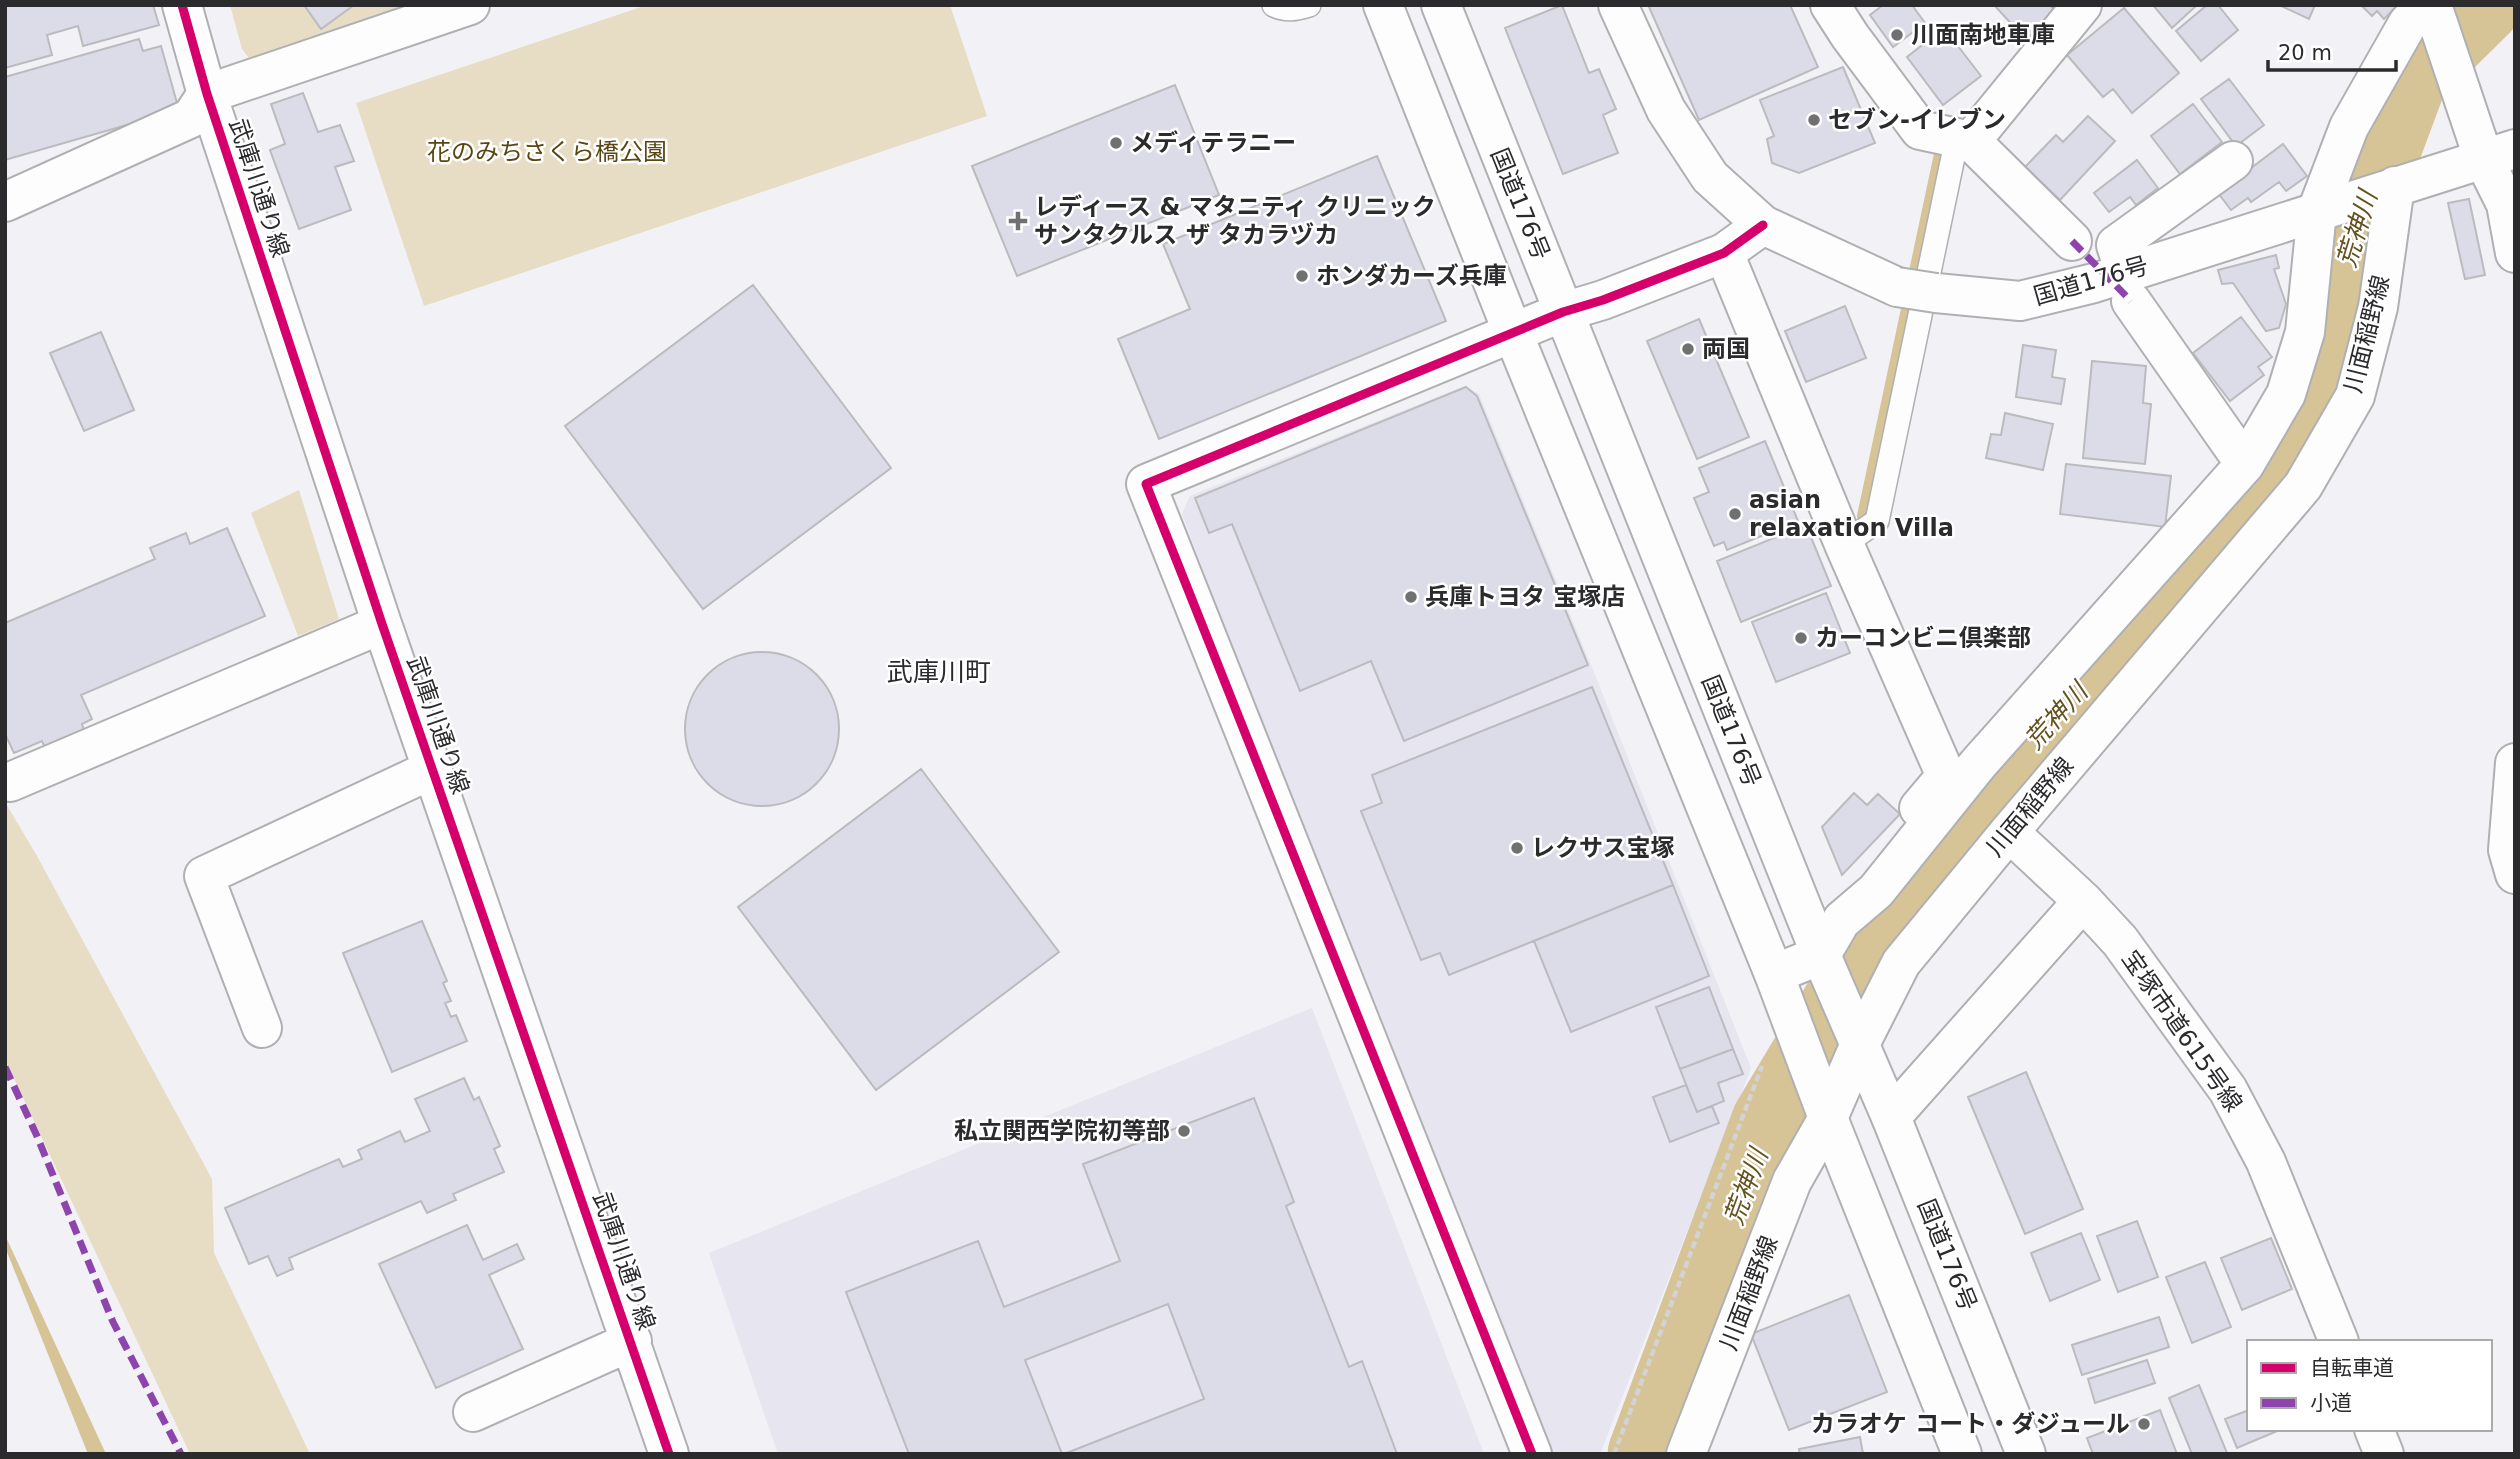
<svg xmlns="http://www.w3.org/2000/svg" width="2520" height="1459" font-family="'DejaVu Sans','Noto Sans JP',sans-serif">
	<style>
		.built { fill: #e6e5f0 }
		.green { fill: #e7ddc5 }
		.water { fill: #d6c497 }
		.lines { fill: none; stroke-linecap: round; stroke-linejoin: round }
		.stream { stroke: #d6c497; stroke-width: 12 }
		.river { stroke: #d6c497; stroke-width: 77 }
		.building { fill: #dcdce8; stroke: #bbbbbf; stroke-width: 2 }
		.service-casing { stroke: #b0b0b3; stroke-width: 26 }
		.minor-casing { stroke: #b0b0b3; stroke-width: 42 }
		.tertiary-casing { stroke: #b0b0b3; stroke-width: 42 }
		.trunk-casing { stroke: #b0b0b3; stroke-width: 42 }
		.path { stroke: #d3d3d5; stroke-width: 4.5; stroke-dasharray: 7 3.5; stroke-linecap: butt }
		.service { stroke: #fdfdfe; stroke-width: 23 }
		.minor { stroke: #fdfdfe; stroke-width: 38 }
		.tertiary { stroke: #fdfdfe; stroke-width: 38 }
		.trunk { stroke: #fdfdfe; stroke-width: 38 }
		.trunk-bridge-casing { stroke: #b0b0b3; stroke-width: 42; stroke-linecap: butt }
		.trunk-bridge { stroke: #fdfdfe; stroke-width: 38 }
		.quiet { stroke: #8e44ad; stroke-width: 7; stroke-dasharray: 14 7; stroke-linecap: butt }
		.cycleway-casing { stroke: #fff; stroke-width: 13 }
		.cycleway { stroke: #d6006c; stroke-width: 9 }
		.poi-dot { fill: #707073; stroke: #fff; stroke-width: 2.5 }
		.labels { text-anchor: middle; stroke-width: 5; stroke-linejoin: round; paint-order: stroke }
		.poi-label { font-size: 24px; font-weight: bold; fill: #2b2a2d; stroke: #fff; text-anchor: start }
		.park-label { font-size: 24px; fill: #594612; stroke: #fff }
		.street-label { font-size: 24px; fill: #2b2a2d; stroke: #fff }
		.water-label { font-size: 26px; font-style: italic; fill: #655220; stroke: #fff }
		.neighbourhood-label { font-size: 26px; fill: #2b2a2d; stroke: #fff }
	</style>
	<rect width="100%" height="100%" fill="#f1f1f6"/>
	<path class="built" d="M1465,386L1479,394L1595,675L1751,1068L1600,1454H1549L1290,799L1182,514L1190,496Z
		M1312,1008L1484,1454H778L709,1253Z"/>
	<path class="green" d="M230,5H434L255,66L242,49Z
		M647,5H950L987,116L424,306L356,103Z
		M299,490L339,619L298,636L251,513Z
		M5,802L37,856L212,1179L214,1253L310,1454H190L5,1059Z"/>
	<path class="water" d="M5,1235L106,1454H88L5,1247Z"/>
	<g class="lines">
		<path class="stream" d="M1863,516L1940,154
			M1971,798L1975,805"/>
		<path class="river" d="M1646,1454L1770,1121L1883,932L1975,805L2244,514L2281,469L2327,370L2347,245L2409,78L2483,5"/>
	</g>
	<path class="building" d="M5,5H153L159,25L83,46L78,26L47,35L52,55L5,68Z
		M304,5H354L321,29Z
		M1562,5L1589,73L1599,69L1616,109L1603,115L1618,153L1563,174L1505,28Z
		M1653,5H1790L1818,67L1699,120L1649,7Z
		M1883,5H1912L1925,23L1893,47L1870,15Z
		M1994,5H2050L2059,15L2029,43Z
		M2153,5H2197L2172,28Z
		M2207,5H2218L2238,30L2201,61L2176,31Z
		M2279,5H2315L2309,19Z
		M2361,5H2398L2384,19L2377,11L2372,16Z
		M2124,8L2179,73L2132,113L2113,89L2103,97L2067,55Z
		M1944,28L1981,76L1943,105L1907,57Z
		M139,39L143,51L161,46L179,110L5,160V77Z
		M1843,67L1875,143L1799,173L1772,163L1767,139L1774,136L1760,100Z
		M2229,79L2264,125L2236,146L2201,99Z
		M1175,85L1219,195L1017,276L972,166Z
		M303,93L318,132L340,125L354,161L335,167L351,210L299,229L270,150L285,144L271,104Z
		M2193,104L2222,142L2180,174L2151,136Z
		M2088,116L2115,141L2060,200L2025,167L2056,135L2063,142Z
		M2283,144L2307,176L2286,191L2279,182L2251,202L2248,198L2231,210L2218,193Z
		M1377,156L1446,321L1159,439L1118,339L1190,309L1163,244Z
		M2137,160L2158,188L2136,205L2130,197L2109,212L2094,193Z
		M2469,199L2485,275L2465,279L2448,203Z
		M2276,255L2279,268L2274,269L2286,304L2279,328L2266,331L2233,283L2222,284L2218,270Z
		M753,285L891,468L703,609L565,426Z
		M1845,306L1866,358L1806,382L1785,331Z
		M2241,317L2272,357L2258,367L2264,375L2230,401L2193,353Z
		M1699,319L1749,437L1697,459L1647,341Z
		M101,332L134,410L84,431L50,353Z
		M2023,345L2056,350L2052,377L2065,379L2061,404L2016,397Z
		M2092,361L2146,366L2143,403L2151,404L2145,464L2083,458Z
		M1466,387L1477,396L1588,665L1404,741L1371,661L1300,691L1232,524L1209,533L1195,498Z
		M2005,413L2053,424L2043,470L1986,458L1991,434L2001,435Z
		M1765,441L1798,521L1727,550L1724,542L1714,546L1694,498L1709,492L1699,468Z
		M2066,464L2171,476L2165,527L2060,514Z
		M1806,525L1831,586L1741,622L1717,561Z
		M227,528L265,616L81,695L92,719L82,724L84,731L45,748L42,741L14,753L5,734V623L155,559L150,548L186,533L190,544Z
		M1826,593L1850,653L1776,682L1752,622Z
		M685 729a77 77 0 1 1 154 0a77 77 0 1 1-154 0Z
		M1592,687L1673,885L1449,975L1440,953L1421,960L1361,811L1382,803L1372,775Z
		M921,769L1059,952L876,1090L738,907Z
		M1854,793L1867,805L1878,794L1900,814L1842,875L1822,827Z
		M1673,885L1709,976L1571,1032L1534,941Z
		M422,921L447,981L443,983L451,1001L445,1003L451,1017L456,1015L467,1041L392,1072L343,953Z
		M1709,987L1733,1049L1680,1069L1656,1007Z
		M1733,1049L1743,1074L1718,1083L1724,1101L1697,1112L1680,1069Z
		M2026,1072L2083,1209L2025,1234L1968,1097Z
		M464,1078L474,1100L479,1097L500,1146L494,1149L504,1172L453,1194L456,1200L427,1213L421,1201L289,1258L293,1269L277,1276L268,1256L249,1264L225,1208L339,1159L343,1167L362,1159L358,1150L400,1131L405,1142L430,1131L415,1099Z
		M1686,1085L1697,1112L1712,1106L1719,1123L1670,1142L1653,1097Z
		M1254,1098L1294,1202L1286,1206L1349,1367L1362,1361L1397,1454H1064L1204,1399L1168,1304L1025,1360L1062,1454H909L846,1292L978,1241L1004,1307L1120,1261L1083,1164Z
		M2137,1221L2158,1277L2118,1292L2097,1236Z
		M467,1225L483,1260L517,1244L524,1259L489,1275L523,1349L436,1388L379,1264Z
		M2081,1233L2100,1280L2050,1301L2031,1253Z
		M2271,1238L2292,1289L2242,1310L2221,1258Z
		M2205,1262L2231,1327L2192,1343L2166,1277Z
		M1849,1295L1887,1392L1789,1430L1751,1334Z
		M2159,1317L2169,1347L2082,1375L2072,1345Z
		M2147,1360L2155,1383L2095,1403L2088,1379Z
		M2199,1385L2227,1453L2226,1454H2192L2169,1398Z
		M2160,1410L2177,1454H2093L2087,1438Z
		M2249,1410V1429H2282L2237,1448L2225,1419Z
		M1860,1437L1863,1454H1800L1799,1449Z"/>
	<g class="lines">
		<g class="service-casing">
			<path id="service" d="M1274,5C1286,11 1296,9 1309,5
				M1844,544L1877,521L1957,138"/>
		</g>
		<g class="minor-casing">
			<path id="minor" d="M182,5L207,94L382,624L669,1454
				M1830,5L1850,36L1920,130L1971,141L2072,241
				M2432,5L2484,160L2506,204L2515,253
				M1971,141L2082,5
				M5,202L191,118L207,94L470,5
				M1724,253L1844,544L1946,776L1919,808
				M2125,272L2116,245L2233,161
				M2131,301L2245,464
				M2515,763L2508,850L2515,874
				M10,782L382,624
				M2009,832L2083,901L2120,941L2228,1090L2266,1162L2339,1342
				M1842,920L1876,891L1978,764L2245,464L2286,394L2305,332L2317,211L2349,127L2408,23L2427,5
				M1774,974L1821,955L1838,926
				M262,1028L204,876L433,769
				M1891,1117L2083,901
				M473,1412L632,1341
				M2374,1429L2384,1454
				M1532,1454L1146,484L1563,312
				M1686,1454L1792,1181L1828,1118L1859,1046L1901,963L2009,832L2303,486L2355,396L2378,307L2395,186"/>
		</g>
		<g class="tertiary-casing">
			<path id="tertiary" d="M1563,312L1603,300L1724,253L1763,225"/>
		</g>
		<g class="trunk-casing">
			<path id="trunk" d="M1383,5L1513,333L1774,974L1828,1118L1962,1454
				M1441,5L1821,955L1891,1117L2026,1454
				M1618,5L1666,110L1710,177L1763,225L1897,287
				M1936,293L2020,301L2094,283L2515,149"/>
		</g>
		<path class="path" d="M1614,1454L1762,1066"/>
		<use href="#service" class="service"/>
		<use href="#minor" class="minor"/>
		<use href="#tertiary" class="tertiary"/>
		<use href="#trunk" class="trunk"/>
		<g class="trunk-bridge-casing">
			<path id="trunk-bridge" d="M1897,287L1936,293"/>
		</g>
		<use href="#trunk-bridge" class="trunk-bridge"/>
		<path class="quiet" d="M2072,241L2131,301
			M5,1067L37,1136L113,1322L181,1454"/>
		<g class="cycleway-casing">
			<path id="cycleway" d="M182,5L207,94L382,624L669,1454
				M1532,1454L1146,484L1563,312L1603,300L1724,253L1763,225"/>
		</g>
		<use href="#cycleway" class="cycleway"/>
	</g>
	<g class="poi-dot">
		<circle cx="1897" cy="35" r="7"/>
		<circle cx="1814" cy="120" r="7"/>
		<circle cx="1116" cy="143" r="7"/>
		<path d="M1014.5 210.5h7v7h7v7h-7v7h-7v-7h-7v-7h7z"/>
		<circle cx="1302" cy="276" r="7"/>
		<circle cx="1688" cy="349" r="7"/>
		<circle cx="1735" cy="514" r="7"/>
		<circle cx="1411" cy="597" r="7"/>
		<circle cx="1801" cy="638" r="7"/>
		<circle cx="1517" cy="848" r="7"/>
		<circle cx="1184" cy="1131" r="7"/>
		<circle cx="2144" cy="1424" r="7"/>
	</g>
	<g class="labels">
		<g class="poi-label">
			<text x="1911" y="43">川面南地車庫</text>
			<text x="1828" y="128">セブン-イレブン</text>
			<text x="1130" y="151">メディテラニー</text>
			<text x="1034" y="215">レディース &amp; マタニティ クリニック<tspan x="1034" dy="28">サンタクルス ザ タカラヅカ</tspan></text>
			<text x="1316" y="284">ホンダカーズ兵庫</text>
			<text x="1702" y="357">両国</text>
			<text x="1749" y="508">asian<tspan x="1749" dy="28">relaxation Villa</tspan></text>
			<text x="1425" y="605">兵庫トヨタ 宝塚店</text>
			<text x="1815" y="646">カーコンビニ倶楽部</text>
			<text x="1531" y="856">レクサス宝塚</text>
			<text x="1170" y="1139" text-anchor="end">私立関西学院初等部</text>
			<text x="2130" y="1432" text-anchor="end">カラオケ コート・ダジュール</text>
		</g>
		<g class="park-label">
			<text x="547" y="160">花のみちさくら橋公園</text>
		</g>
		<g class="street-label">
			<text transform="translate(259 188) rotate(72)" y="8">武庫川通り線</text>
			<text transform="translate(1520 204) rotate(68)" y="8">国道176号</text>
			<text transform="translate(2091 281) rotate(-16)" y="8">国道176号</text>
			<text transform="translate(2367 334) rotate(-76)" y="8">川面稲野線</text>
			<text transform="translate(438 725) rotate(71)" y="8">武庫川通り線</text>
			<text transform="translate(1731 731) rotate(68)" y="8">国道176号</text>
			<text transform="translate(2030 807) rotate(-50)" y="8">川面稲野線</text>
			<text transform="translate(2182 1031) rotate(55)" y="8">宝塚市道615号線</text>
			<text transform="translate(1947 1255) rotate(68)" y="8">国道176号</text>
			<text transform="translate(624 1261) rotate(71)" y="8">武庫川通り線</text>
			<text transform="translate(1749 1293) rotate(-69)" y="8">川面稲野線</text>
		</g>
		<g class="water-label">
			<text transform="translate(2357 229) rotate(-73)" y="9">荒神川</text>
			<text transform="translate(2056 716) rotate(-48)" y="9">荒神川</text>
			<text transform="translate(1746 1187) rotate(-70)" y="9">荒神川</text>
		</g>
		<g class="neighbourhood-label">
			<text x="939" y="681">武庫川町</text>
		</g>
	</g>
	<rect width="2520" height="1459" fill="none" stroke="#2b2a2d" stroke-width="14"/>
	<rect x="2247" y="1340" width="245" height="91" fill="#ffffff" stroke="#aaaaab" stroke-width="2"/>
	<rect x="2261" y="1363" width="35" height="10" fill="#d6006c" stroke="#aaaaab" stroke-width="2"/>
	<text x="2310" y="1375" font-size="21" fill="#2b2a2d">自転車道</text>
	<rect x="2261" y="1398" width="35" height="10" fill="#8e44ad" stroke="#aaaaab" stroke-width="2"/>
	<text x="2310" y="1410" font-size="21" fill="#2b2a2d">小道</text>
	<path d="M2268 60v10h128v-10" fill="none" stroke="#2b2a2d" stroke-width="3.5"/>
	<text x="2278" y="60" font-size="21" fill="#2b2a2d" stroke="#ffffff" stroke-width="5" paint-order="stroke">20 m</text>
</svg>
